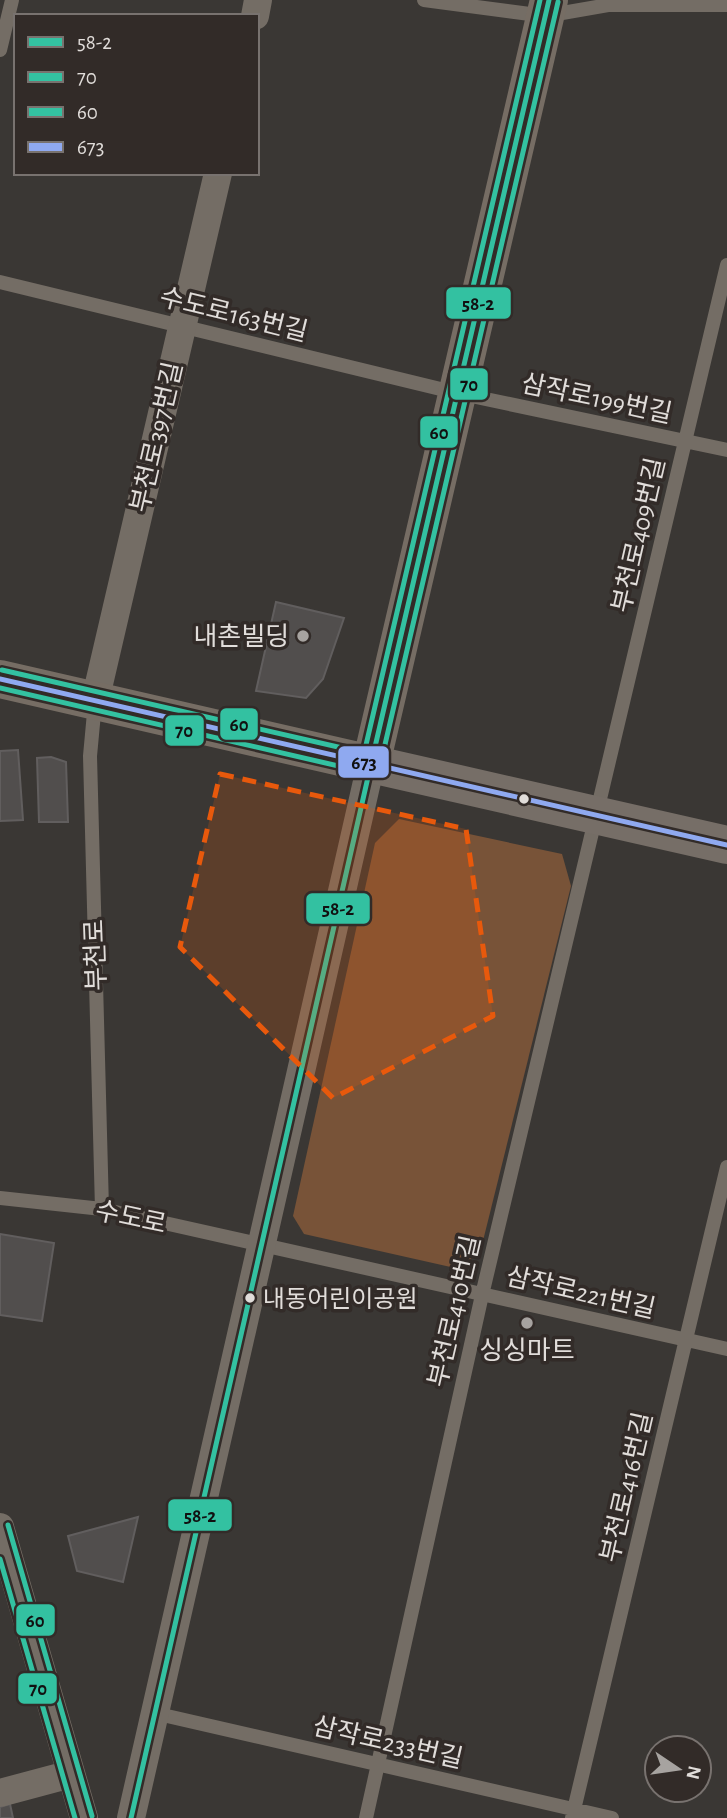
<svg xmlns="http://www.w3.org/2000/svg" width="727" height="1818" font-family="'Alegreya Sans','Noto Sans KR',sans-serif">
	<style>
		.green { fill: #785338 }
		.building { fill: #514e4d; stroke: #615e5e; stroke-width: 2 }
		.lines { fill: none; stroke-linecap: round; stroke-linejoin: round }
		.lane { stroke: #746d65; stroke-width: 14 }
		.street { stroke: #746d65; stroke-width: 28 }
		.secondary { stroke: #766e67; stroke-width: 38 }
		.primary { stroke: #766d64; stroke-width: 38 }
		.bus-1-casing { stroke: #322b28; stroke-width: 10 }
		.bus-2-casing { stroke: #322b28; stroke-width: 10 }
		.bus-3-casing { stroke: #322b28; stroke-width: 10 }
		.bus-4-casing { stroke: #322b28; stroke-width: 10 }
		.bus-1 { stroke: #33c1a1; stroke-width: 5 }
		.bus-2 { stroke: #33c1a1; stroke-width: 5 }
		.bus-3 { stroke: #33c1a1; stroke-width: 5 }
		.bus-4 { stroke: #8fa9f0; stroke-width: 5 }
		.marked { fill: #e8590c; fill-opacity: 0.2; stroke: #e8590c; stroke-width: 5; stroke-dasharray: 14 9; stroke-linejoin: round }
		.poi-dot { fill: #a7a3a0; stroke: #322b28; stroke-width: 2.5 }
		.bus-dot { fill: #e1ddda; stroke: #322b28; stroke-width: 2.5 }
		.labels { text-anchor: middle; stroke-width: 7; stroke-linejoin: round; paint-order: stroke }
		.bus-label { font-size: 24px; fill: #e1ddda; stroke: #322b28; text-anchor: start }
		.street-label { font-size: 26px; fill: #e1ddda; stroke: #322b28 }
		.poi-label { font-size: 26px; fill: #e1ddda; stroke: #322b28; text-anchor: end }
		.line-badge { stroke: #322b28; stroke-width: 2.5 }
		.pale-badge-label { font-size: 19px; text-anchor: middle; font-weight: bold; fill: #111 }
	</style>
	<rect width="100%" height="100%" fill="#3a3734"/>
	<path class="green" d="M399,819L562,854L571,886L480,1253L455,1268L304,1234L293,1216L375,843Z"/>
	<path class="building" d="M276,602L344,618L323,679L306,698L256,691Z
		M18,750L23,820L0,821V751Z
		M51,757L66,762L68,822H39L37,758Z
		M0,1234L54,1243L42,1321L0,1315Z
		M138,1517L123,1582L77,1571L68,1536Z
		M10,1804L13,1818H0V1807Z"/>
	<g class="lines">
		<path class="lane" d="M424,0L545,16L608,5H727
			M0,50L12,0
			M0,282L457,393L727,450
			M95,702L90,756L102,1209
			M0,1198L102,1209L727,1349
			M154,1713L612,1818
			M366,1818L482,1295L727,265
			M572,1818L727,1167"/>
		<path class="street" d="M255,16L258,0
			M95,701L218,173
			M0,1527L84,1818
			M0,1793L71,1774
			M131,1818L371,764"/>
		<path class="secondary" d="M371,764L727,845"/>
		<path class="primary" d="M0,679L371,764L549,0"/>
		<g class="bus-1-casing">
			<path id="bus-1" d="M131,1818L371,764L549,0"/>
		</g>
		<g class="bus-2-casing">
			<path id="bus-2" d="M0,688L369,773
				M380,766L558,2
				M0,1559L75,1818"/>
		</g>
		<g class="bus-3-casing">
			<path id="bus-3" d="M2,670L373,755
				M362,762L540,0
				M8,1525L92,1816"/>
		</g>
		<g class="bus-4-casing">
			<path id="bus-4" d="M0,679L727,845"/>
		</g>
		<use href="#bus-1" class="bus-1"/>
		<use href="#bus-2" class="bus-2"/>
		<use href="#bus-3" class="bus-3"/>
		<use href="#bus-4" class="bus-4"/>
	</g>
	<path class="marked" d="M220,774L466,829L493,1016L333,1098L180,947Z"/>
	<g class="poi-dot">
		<circle cx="303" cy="636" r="7"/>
		<circle cx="527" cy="1323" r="7"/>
	</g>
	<g class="bus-dot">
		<circle cx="524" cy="799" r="6"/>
		<circle cx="250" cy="1298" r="6"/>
	</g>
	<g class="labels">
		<g class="bus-label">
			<text x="263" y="1307">내동어린이공원</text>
		</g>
		<g class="street-label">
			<text transform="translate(234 314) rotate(14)" y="9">수도로163번길</text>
			<text transform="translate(597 398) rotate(12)" y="9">삼작로199번길</text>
			<text transform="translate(156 437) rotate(-77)" y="9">부천로397번길</text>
			<text transform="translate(638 535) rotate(-77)" y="9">부천로409번길</text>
			<text transform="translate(95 955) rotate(-92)" y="9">부천로</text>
			<text transform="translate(131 1217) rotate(12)" y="9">수도로</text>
			<text transform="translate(581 1292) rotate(13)" y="9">삼작로221번길</text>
			<text transform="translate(454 1311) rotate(-77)" y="9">부천로410번길</text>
			<text transform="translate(626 1487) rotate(-77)" y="9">부천로416번길</text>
			<text transform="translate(388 1742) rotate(13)" y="9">삼작로233번길</text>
		</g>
		<g class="poi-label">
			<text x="289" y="645">내촌빌딩</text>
			<text x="527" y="1359" text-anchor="middle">싱싱마트</text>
		</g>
	</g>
	<g class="line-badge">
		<rect x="445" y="286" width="67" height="34" rx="7" fill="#33c1a1"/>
		<rect x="449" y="367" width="40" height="34" rx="7" fill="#33c1a1"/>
		<rect x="419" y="415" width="40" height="34" rx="7" fill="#33c1a1"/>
		<rect x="219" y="707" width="40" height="34" rx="7" fill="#33c1a1"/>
		<rect x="164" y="714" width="41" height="33" rx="7" fill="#33c1a1"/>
		<rect x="337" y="745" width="53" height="34" rx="7" fill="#8fa9f0"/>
		<rect x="305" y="892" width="66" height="33" rx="7" fill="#33c1a1"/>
		<rect x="167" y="1498" width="66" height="34" rx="7" fill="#33c1a1"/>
		<rect x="15" y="1603" width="41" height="34" rx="7" fill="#33c1a1"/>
		<rect x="17" y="1672" width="41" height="33" rx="7" fill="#33c1a1"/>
	</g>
	<g class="pale-badge-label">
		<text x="478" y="310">58-2</text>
		<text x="469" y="391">70</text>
		<text x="439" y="439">60</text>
		<text x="239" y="731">60</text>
		<text x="184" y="737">70</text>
		<text x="364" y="769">673</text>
		<text x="338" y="915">58-2</text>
		<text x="200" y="1522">58-2</text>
		<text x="35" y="1627">60</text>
		<text x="38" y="1695">70</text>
	</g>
	<rect x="14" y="14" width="245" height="161" fill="#322b28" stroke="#78726f" stroke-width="2"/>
	<rect x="28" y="37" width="35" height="10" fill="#33c1a1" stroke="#78726f" stroke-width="2"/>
	<text x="77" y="49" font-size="21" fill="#e1ddda">58-2</text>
	<rect x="28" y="72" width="35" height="10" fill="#33c1a1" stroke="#78726f" stroke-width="2"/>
	<text x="77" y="84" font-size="21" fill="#e1ddda">70</text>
	<rect x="28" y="107" width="35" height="10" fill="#33c1a1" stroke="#78726f" stroke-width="2"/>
	<text x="77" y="119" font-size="21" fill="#e1ddda">60</text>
	<rect x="28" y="142" width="35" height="10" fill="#8fa9f0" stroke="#78726f" stroke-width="2"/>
	<text x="77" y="154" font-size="21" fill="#e1ddda">673</text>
	<g transform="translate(678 1769) rotate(103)"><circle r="33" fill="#322b28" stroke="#78726f" stroke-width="2"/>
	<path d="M0-5L12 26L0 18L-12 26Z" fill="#a7a3a0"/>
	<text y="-10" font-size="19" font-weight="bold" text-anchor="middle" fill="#e1ddda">N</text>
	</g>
</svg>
